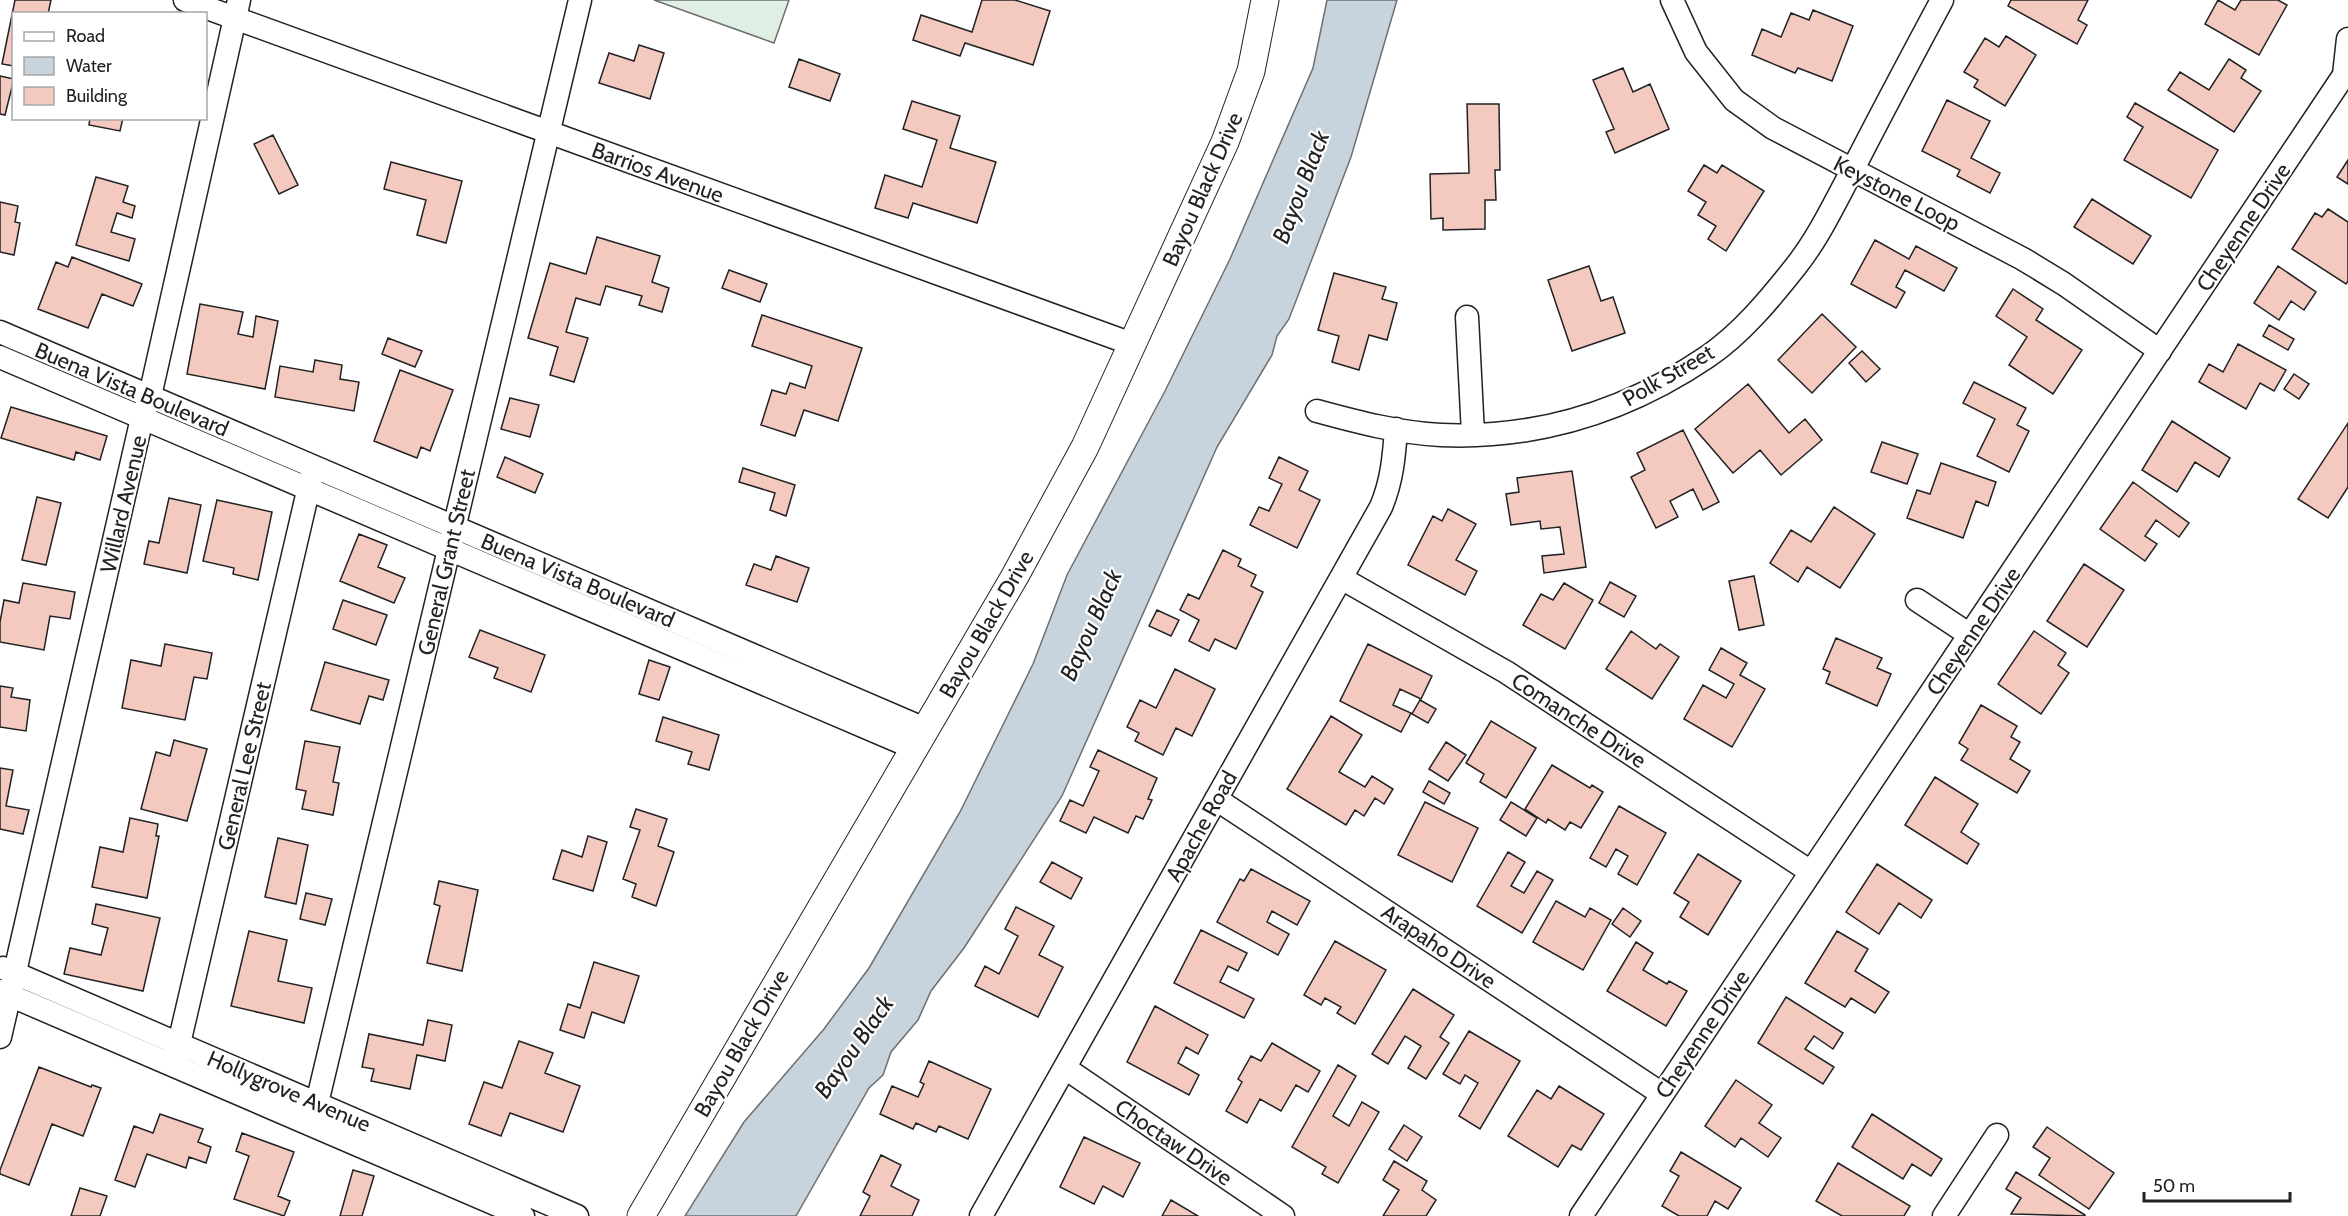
<svg xmlns="http://www.w3.org/2000/svg" width="2348" height="1216" font-family="Cabin,sans-serif">
	<style>
		.green { fill: #e0efe3; stroke: #6f6f6f; stroke-width: 1.5 }
		.water { fill: #c7d3dd; stroke: #6f6f6f; stroke-width: 1.5 }
		.building { fill: #f3c9c0; stroke: #222; stroke-width: 1.5 }
		.lines { fill: none; stroke-linecap: round; stroke-linejoin: round }
		.minor-casing { stroke: #222; stroke-width: 25 }
		.major-casing { stroke: #222; stroke-width: 29 }
		.minor { stroke: #fff; stroke-width: 22 }
		.major { stroke: #fff; stroke-width: 27 }
		.labels { text-anchor: middle; stroke-width: 4.5; stroke-linejoin: round; paint-order: stroke }
		.street-label { font-size: 22px; fill: #222; stroke: #fff }
		.water-label { font-size: 24px; font-style: italic; fill: #222; stroke: #fff }
	</style>
	<rect width="100%" height="100%" fill="#fff"/>
	<path class="green" d="M654,0H789L774,43Z"/>
	<path class="water" d="M1327,0H1397L1351,157L1289,319L1277,336L1272,355L1217,447L1062,796L964,948L931,991L918,1020L891,1052L883,1075L869,1088L796,1216H685L744,1122L824,1029L869,968L960,812L1033,664L1067,575L1165,391L1230,259L1313,68Z"/>
	<path class="building" d="M15,0H51L48,14H14V66L2,64Z
		M982,0H1015L1050,11L1033,65L965,43L960,56L913,40L921,15L972,32Z
		M2011,0H2088L2078,20L2087,25L2077,44L2008,6Z
		M2218,0L2235,10L2241,0H2278L2287,5L2259,55L2205,24Z
		M1813,10L1853,26L1832,81L1798,68L1795,73L1752,55L1762,29L1781,37L1791,13L1809,20Z
		M2006,36L2036,55L2005,106L1974,87L1978,80L1964,72L1985,38L1999,47Z
		M639,45L664,53L650,99L599,83L609,53L634,61Z
		M799,59L840,74L830,101L789,87Z
		M2229,59L2246,70L2241,78L2261,91L2234,132L2168,90L2180,72L2209,90Z
		M1623,68L1633,92L1650,84L1669,129L1615,153L1606,132L1614,129L1593,80Z
		M0,76L14,79L5,115L0,114Z
		M1947,100L1990,121L1971,158L2000,173L1990,193L1957,176L1960,170L1922,151Z
		M912,101L960,116L950,148L996,162L977,223L913,203L908,218L875,208L885,175L922,187L937,140L903,129Z
		M2135,103L2218,150L2191,198L2124,160L2143,127L2127,117Z
		M1467,104H1499L1500,170H1495L1496,200H1485V229L1443,230V218L1431,219L1430,174L1469,173Z
		M90,118H123L120,131L89,125Z
		M273,135L298,185L279,194L254,144Z
		M2348,160V184L2337,177Z
		M391,162L462,181L446,243L417,235L426,200L384,189Z
		M1704,165L1717,173L1722,165L1764,191L1726,251L1708,239L1716,226L1698,215L1706,202L1688,191Z
		M96,177L128,186L123,202L135,206L132,218L117,213L111,232L135,239L129,261L76,245Z
		M2092,199L2151,236L2133,264L2074,227Z
		M0,202L18,206L15,222L20,223L14,255L0,252Z
		M2328,209L2348,222V281L2346,284L2292,249L2315,213L2322,217Z
		M597,237L660,256L652,282L669,288L662,312L639,305L642,296L606,286L600,305L576,298L566,332L588,338L574,382L550,375L558,347L528,338L550,263L586,274Z
		M1875,240L1909,259L1916,246L1957,268L1944,291L1905,270L1896,287L1905,292L1896,308L1851,284Z
		M72,257L142,284L133,306L102,294L88,328L38,309L56,262L68,267Z
		M1589,266L1601,301L1613,297L1625,333L1572,351L1548,280Z
		M2278,266L2316,292L2304,310L2291,301L2279,320L2254,303Z
		M729,270L767,284L760,302L722,288Z
		M1334,273L1386,287L1382,299L1397,303L1387,340L1369,335L1359,370L1332,362L1339,336L1318,330Z
		M2013,289L2043,309L2036,320L2082,350L2053,394L2009,365L2027,337L1996,316Z
		M200,304L243,312L238,334L253,337L256,316L278,321L265,389L187,374Z
		M1822,314L1856,347L1812,393L1778,360Z
		M762,315L862,348L838,421L804,410L795,436L761,425L772,390L786,394L790,383L805,388L812,366L752,346Z
		M2269,325L2294,339L2288,350L2263,336Z
		M388,338L422,351L415,367L382,354Z
		M2238,344L2286,370L2274,391L2260,383L2246,409L2199,382L2209,364L2223,372Z
		M1862,351L1880,369L1866,382L1849,363Z
		M315,360L342,365L340,379L359,382L354,411L275,397L280,366L313,372Z
		M400,370L453,390L430,451L421,447L417,458L374,441Z
		M2294,374L2309,384L2299,399L2284,389Z
		M1974,382L2026,408L2017,425L2029,431L2009,472L1977,456L1995,419L1963,403Z
		M1748,384L1789,433L1805,419L1822,440L1781,475L1760,450L1733,473L1695,429Z
		M510,398L539,405L530,437L501,429Z
		M11,407L107,436L100,460L76,452L74,460L1,438Z
		M2172,421L2230,458L2219,477L2195,462L2177,492L2142,470Z
		M2348,423V487L2328,518L2298,499Z
		M1683,430L1719,502L1703,510L1693,489L1670,501L1678,517L1656,528L1631,477L1645,470L1637,453Z
		M1882,442L1918,454L1907,484L1871,472Z
		M505,457L543,474L535,493L497,477Z
		M1279,457L1308,471L1299,490L1320,500L1297,548L1250,525L1259,507L1269,511L1282,484L1269,478Z
		M1941,463L1996,482L1988,506L1976,501L1963,538L1907,518L1917,490L1930,494Z
		M743,468L795,485L786,516L770,510L775,493L739,482Z
		M1572,471L1586,567L1544,573L1542,556L1564,554L1560,527L1541,529L1540,521L1511,525L1506,494L1519,492L1517,478Z
		M2133,482L2189,523L2179,537L2156,520L2145,536L2157,544L2145,561L2100,529Z
		M37,497L61,503L46,565L22,560Z
		M169,498L201,505L187,573L144,564L149,541L159,543Z
		M217,500L272,512L258,580L233,574L234,568L203,561Z
		M1834,507L1875,534L1840,588L1807,567L1798,582L1770,563L1791,530L1811,542Z
		M1448,509L1476,524L1456,560L1477,571L1465,595L1408,565L1433,516L1442,521Z
		M359,534L387,545L378,567L405,578L394,603L340,581Z
		M1223,550L1241,559L1238,566L1256,575L1251,586L1263,592L1236,649L1215,639L1209,651L1189,641L1199,620L1180,610L1188,594L1199,599Z
		M776,556L809,568L797,602L746,585L754,564L771,570Z
		M2084,564L2124,590L2087,647L2047,621Z
		M1754,576L1764,625L1739,630L1729,581Z
		M1610,582L1636,596L1624,617L1599,603Z
		M23,583L75,592L70,619L50,616L44,650L0,642V622L4,600L19,603Z
		M1564,583L1593,600L1565,649L1523,625L1541,594L1553,600Z
		M343,600L387,615L376,645L333,629Z
		M1157,610L1179,620L1171,636L1149,626Z
		M480,630L545,655L531,692L494,678L498,668L469,657Z
		M1631,631L1656,649L1660,644L1679,657L1652,699L1606,669Z
		M2034,631L2066,653L2058,665L2069,673L2041,714L1998,684Z
		M1836,638L1882,658L1877,668L1891,674L1877,706L1826,683L1830,672L1823,669Z
		M165,644L212,653L207,679L194,677L185,720L122,708L131,660L161,666Z
		M1368,644L1432,676L1421,699L1400,689L1393,705L1411,713L1401,732L1340,701Z
		M1721,648L1747,663L1740,675L1765,689L1732,747L1684,719L1703,685L1726,698L1734,684L1709,670Z
		M649,660L670,667L659,700L639,694Z
		M325,662L389,680L383,700L369,696L360,724L311,710Z
		M1175,669L1215,689L1192,736L1176,728L1163,755L1135,741L1139,733L1127,727L1140,700L1156,708Z
		M0,686L13,688L11,697L30,700L26,731L0,727Z
		M1420,700L1436,709L1428,723L1412,714Z
		M1981,705L2017,726L2011,737L2020,742L2010,759L2030,771L2017,793L1961,760L1968,749L1959,743Z
		M1331,716L1362,735L1339,772L1365,787L1372,776L1393,789L1384,804L1375,798L1364,816L1355,810L1346,825L1287,789Z
		M663,717L719,735L709,770L688,764L692,752L656,741Z
		M1491,721L1536,748L1506,798L1480,782L1484,774L1466,763Z
		M174,740L207,749L187,821L141,809L156,752L170,756Z
		M305,741L340,747L333,782L339,783L333,815L302,809L306,791L296,789Z
		M1446,742L1466,755L1448,781L1429,769Z
		M1098,750L1157,778L1148,799L1152,800L1143,819L1136,816L1128,833L1094,817L1086,833L1060,821L1070,800L1083,806L1099,771L1090,767Z
		M1552,765L1590,788L1592,785L1603,792L1581,828L1570,822L1565,830L1548,819L1546,823L1525,809Z
		M0,768L13,770L6,806L29,810L23,834L0,829Z
		M1935,777L1978,804L1961,832L1979,844L1967,864L1905,825Z
		M1429,781L1450,793L1444,804L1423,792Z
		M1425,802L1478,828L1452,882L1398,855Z
		M1511,802L1537,818L1526,836L1500,820Z
		M1619,806L1666,833L1637,885L1618,874L1628,856L1616,849L1606,867L1590,858Z
		M636,809L667,819L658,846L674,852L656,906L632,897L636,884L623,879L640,830L630,827Z
		M130,818L158,824L156,836H159L147,898L92,887L100,847L123,852Z
		M588,836L607,842L593,891L553,879L562,850L582,857Z
		M278,838L308,845L296,904L265,897Z
		M1508,852L1525,862L1511,886L1524,893L1537,871L1553,880L1522,933L1477,906Z
		M1698,854L1741,881L1708,935L1680,917L1689,902L1674,893Z
		M1052,862L1082,878L1071,899L1040,882Z
		M1877,864L1932,900L1921,918L1899,903L1879,934L1846,912Z
		M1251,869L1310,901L1297,925L1272,911L1267,922L1289,934L1278,955L1217,922L1240,879L1244,881Z
		M439,881L478,890L462,971L427,963L440,906L434,904Z
		M306,893L332,899L325,925L300,919Z
		M1556,901L1585,917L1590,908L1611,920L1583,970L1533,942Z
		M96,904L160,918L143,991L64,974L70,948L101,955L108,928L92,924Z
		M1016,907L1054,926L1039,955L1063,967L1038,1017L975,986L985,966L999,974L1018,936L1005,929Z
		M1623,908L1641,921L1630,937L1612,924Z
		M1201,930L1247,953L1238,971L1228,966L1220,982L1254,999L1244,1018L1174,983Z
		M249,931L287,940L278,981L312,988L304,1023L231,1006Z
		M1837,931L1868,949L1855,971L1889,992L1875,1013L1851,998L1845,1007L1805,983Z
		M1335,941L1386,970L1355,1024L1337,1013L1341,1007L1325,998L1321,1005L1304,995Z
		M1636,942L1653,953L1643,970L1667,984L1669,981L1687,991L1666,1026L1607,991Z
		M594,962L639,976L624,1023L592,1012L584,1038L560,1030L568,1004L580,1008Z
		M1413,989L1454,1015L1440,1037L1449,1043L1426,1079L1408,1068L1421,1046L1405,1036L1388,1064L1372,1054Z
		M1786,997L1843,1033L1833,1049L1814,1036L1805,1049L1834,1067L1823,1084L1758,1043Z
		M1155,1006L1208,1035L1198,1054L1186,1047L1178,1063L1199,1075L1189,1095L1127,1062Z
		M428,1020L452,1025L445,1061L417,1055L410,1089L371,1081L374,1069L362,1067L369,1034L423,1045Z
		M1469,1031L1520,1061L1480,1129L1459,1116L1478,1083L1465,1075L1460,1084L1443,1074Z
		M519,1041L553,1053L545,1073L580,1086L563,1132L510,1113L501,1136L469,1124L484,1082L502,1088Z
		M1272,1043L1320,1071L1308,1092L1296,1085L1281,1111L1260,1099L1247,1123L1226,1111L1242,1082L1238,1079L1251,1056L1261,1061Z
		M929,1061L991,1089L968,1139L939,1126L936,1132L916,1123L913,1129L880,1114L892,1086L918,1097L924,1084L920,1082Z
		M1338,1065L1356,1076L1333,1116L1349,1126L1362,1102L1379,1112L1338,1183L1322,1174L1326,1167L1292,1147Z
		M39,1067L91,1087L92,1085L101,1088L83,1136L52,1124L29,1185L0,1174V1170Z
		M1736,1080L1772,1105L1759,1123L1781,1138L1768,1157L1741,1138L1735,1147L1705,1126Z
		M1559,1086L1604,1114L1581,1150L1572,1145L1558,1167L1508,1136L1537,1090L1551,1099Z
		M160,1114L203,1129L198,1142L211,1147L206,1163L189,1157L186,1168L147,1154L135,1187L115,1180L134,1126L153,1133Z
		M1872,1114L1942,1159L1931,1176L1912,1164L1903,1179L1852,1147Z
		M1404,1125L1422,1137L1407,1161L1389,1149Z
		M2047,1127L2114,1173L2089,1209L2039,1175L2050,1158L2033,1147Z
		M242,1133L294,1152L278,1196L290,1201L284,1216L234,1199L249,1156L236,1151Z
		M1084,1137L1140,1163L1123,1197L1103,1186L1094,1204L1060,1187Z
		M1681,1152L1741,1188L1728,1209L1715,1201L1707,1216H1679L1662,1206L1679,1176L1670,1171Z
		M881,1155L901,1165L891,1186L919,1200L912,1216H860L870,1196L863,1192Z
		M1394,1161L1427,1181L1422,1190L1436,1200L1426,1216H1383L1399,1190L1383,1180Z
		M1838,1163L1910,1206L1904,1216H1842L1816,1201Z
		M353,1170L374,1176L362,1216H340Z
		M2016,1172L2085,1215V1216L2011,1214L2021,1198L2006,1189Z
		M80,1188L107,1196L100,1216H71Z
		M1171,1200L1198,1216H1162Z"/>
	<g class="lines">
		<g class="minor-casing">
			<path id="minor" d="M185,0L1132,344
				M1672,0L1696,52L1734,100L1773,128L2023,259L2064,284L2160,351
				M1467,317L1473,434
				M0,332L925,729
				M0,357L914,748
				M1317,411C1357,422 1399,433 1441,435C1537,439 1627,411 1707,357C1741,334 1770,299 1796,266C1819,237 1835,202 1853,169C1882,112 1912,56 1942,0
				M1341,578L1506,672L1811,872
				M1917,600L1970,635
				M1216,799L1662,1094
				M3,968L577,1216
				M0,991L523,1216
				M0,1037L142,418L150,396L239,0
				M174,1065L312,474
				M1065,1068L1283,1216
				M312,1124L580,0
				M981,1216L1381,507C1392,481 1394,457 1396,429
				M1581,1216L2344,75L2348,39
				M1944,1216L1997,1135"/>
		</g>
		<g class="major-casing">
			<path id="major" d="M641,1216L1015,576L1085,447L1225,142L1251,71L1265,0"/>
		</g>
		<use href="#minor" class="minor"/>
		<use href="#major" class="major"/>
	</g>
	<g class="labels">
		<g class="street-label">
			<text transform="translate(658 172) rotate(20)" y="8">Barrios Avenue</text>
			<text transform="translate(1202 189) rotate(-66)" y="8">Bayou Black Drive</text>
			<text transform="translate(1897 193) rotate(27)" y="8">Keystone Loop</text>
			<text transform="translate(2243 227) rotate(-56)" y="8">Cheyenne Drive</text>
			<text transform="translate(1668 375) rotate(-30)" y="8">Polk Street</text>
			<text transform="translate(132 389) rotate(23)" y="8">Buena Vista Boulevard</text>
			<text transform="translate(123 504) rotate(-77)" y="8">Willard Avenue</text>
			<text transform="translate(446 562) rotate(-77)" y="8">General Grant Street</text>
			<text transform="translate(578 580) rotate(23)" y="8">Buena Vista Boulevard</text>
			<text transform="translate(986 624) rotate(-60)" y="8">Bayou Black Drive</text>
			<text transform="translate(1973 631) rotate(-56)" y="8">Cheyenne Drive</text>
			<text transform="translate(1579 720) rotate(33)" y="8">Comanche Drive</text>
			<text transform="translate(244 766) rotate(-77)" y="8">General Lee Street</text>
			<text transform="translate(1201 826) rotate(-61)" y="8">Apache Road</text>
			<text transform="translate(1439 946) rotate(34)" y="8">Arapaho Drive</text>
			<text transform="translate(1702 1034) rotate(-56)" y="8">Cheyenne Drive</text>
			<text transform="translate(741 1043) rotate(-60)" y="8">Bayou Black Drive</text>
			<text transform="translate(289 1091) rotate(23)" y="8">Hollygrove Avenue</text>
			<text transform="translate(1174 1142) rotate(34)" y="8">Choctaw Drive</text>
		</g>
		<g class="water-label">
			<text transform="translate(1301 187) rotate(-69)" y="8">Bayou Black</text>
			<text transform="translate(1091 625) rotate(-66)" y="8">Bayou Black</text>
			<text transform="translate(854 1047) rotate(-55)" y="8">Bayou Black</text>
		</g>
	</g>
	<rect x="12" y="12" width="195" height="108" fill="#ffffff" stroke="#a7a7a7" stroke-width="1.5"/>
	<rect x="24" y="32" width="30" height="9" fill="#ffffff" stroke="#a7a7a7" stroke-width="1.5"/>
	<text x="66" y="42" font-size="18" fill="#222222">Road</text>
	<rect x="24" y="57" width="30" height="18" fill="#c7d3dd" stroke="#a7a7a7" stroke-width="1.5"/>
	<text x="66" y="72" font-size="18" fill="#222222">Water</text>
	<rect x="24" y="87" width="30" height="18" fill="#f3c9c0" stroke="#a7a7a7" stroke-width="1.5"/>
	<text x="66" y="102" font-size="18" fill="#222222">Building</text>
	<path d="M2144 1192v9h146v-9" fill="none" stroke="#222222" stroke-width="3"/>
	<text x="2153" y="1192" font-size="18" fill="#222222" stroke="#ffffff" stroke-width="4.5" paint-order="stroke">50 m</text>
</svg>
